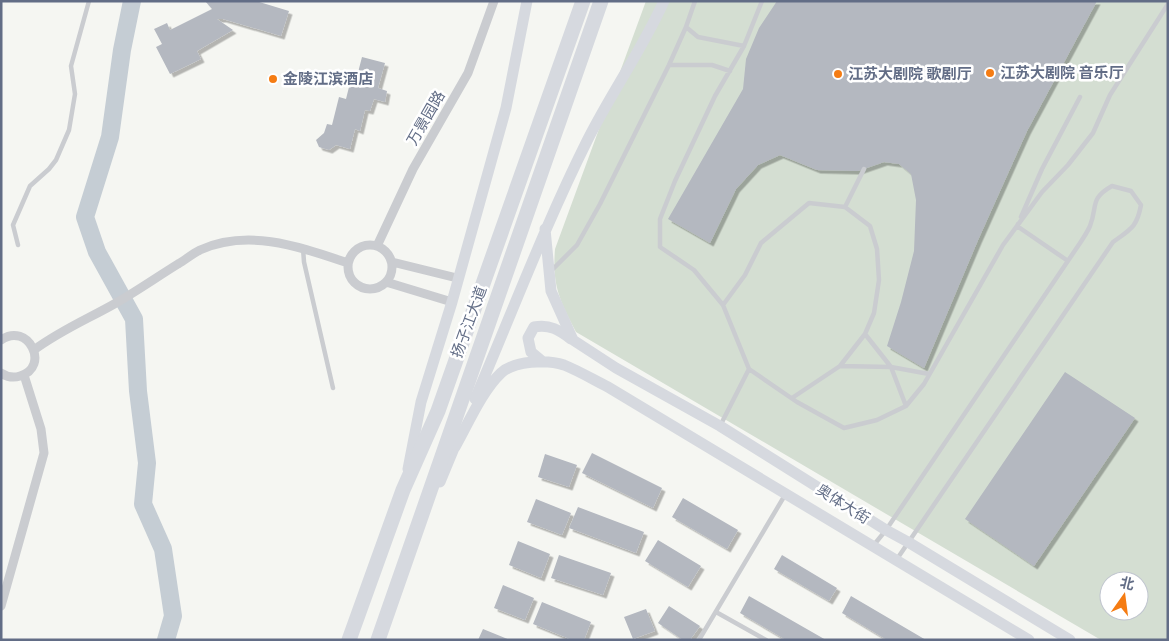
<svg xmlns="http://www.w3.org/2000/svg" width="1169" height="641" font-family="'Public Sans','Noto Sans SC',sans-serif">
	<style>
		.green { fill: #d4ded2; fill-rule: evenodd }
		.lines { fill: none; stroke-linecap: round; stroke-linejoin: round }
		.river { stroke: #c5cdd4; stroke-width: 18 }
		.building { fill: #b4b8c0; filter: url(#shadow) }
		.lane { stroke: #caccd0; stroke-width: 4.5 }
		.street { stroke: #caccd0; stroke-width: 9 }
		.secondary { stroke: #d6d9df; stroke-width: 11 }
		.highway { stroke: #d6d9df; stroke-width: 15 }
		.poi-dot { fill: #f57c13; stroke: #fff; stroke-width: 2 }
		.labels { text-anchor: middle; stroke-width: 5; stroke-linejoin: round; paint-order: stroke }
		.poi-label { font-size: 15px; font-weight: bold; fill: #626d86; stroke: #fff; text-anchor: start }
		.street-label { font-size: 15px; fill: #626d86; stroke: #fff }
	</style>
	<defs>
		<filter id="shadow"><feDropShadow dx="3.5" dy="3.5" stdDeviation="0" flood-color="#0004"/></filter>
	</defs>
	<rect width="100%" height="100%" fill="#f5f6f2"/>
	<path class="green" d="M646,1H1168V640H1101L576,332C560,301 552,286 555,249ZM1109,581H1139V611H1109Z"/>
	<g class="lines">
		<path class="river" d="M132,1L122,50L110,137L85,217L97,252L134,319L138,391L147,463L143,504L163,549L173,616L166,640"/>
	</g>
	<path class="building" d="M205,1H256L289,11L281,36L223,19H217L233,30L197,51L201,59L170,74L156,47L162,44L154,29L167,23L170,30L212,9Z
		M777,1H1097L1027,131L978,240L924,368L887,346L901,302L914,251L916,200L911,174L899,164L884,162L858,171L817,170L780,155L758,165L736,189L710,243L668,219L743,89L746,59L759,28Z
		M362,57L385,63L378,88L387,91L385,102L374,99L370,111L365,110L360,131L355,129L350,149L336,145L329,150L319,147L316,140L324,133L327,124L332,125L339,97L346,99L350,83L355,84Z
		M1065,372L1135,418L1034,566L965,519Z
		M592,453L662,488L653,508L582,473Z
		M545,454L577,465L569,487L538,477Z
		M683,498L738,530L727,549L672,517Z
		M536,499L571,513L562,535L527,522Z
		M578,507L644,532L636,553L569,528Z
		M658,540L701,566L688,587L645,561Z
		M518,541L550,554L541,578L509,565Z
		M559,555L611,573L603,595L551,578Z
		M782,555L837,588L829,601L774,569Z
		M503,585L534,598L525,620L494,608Z
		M749,596L826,640H786L740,613Z
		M851,596L926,640H887L842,613Z
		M542,602L591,622L584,640H572L533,624Z
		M669,606L700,626L690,640H683L658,623Z
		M646,609L655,631L633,639L624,617Z
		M483,629L510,640H478Z"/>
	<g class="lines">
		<path class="lane" d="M762,1L744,46L715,96L675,181L660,219V247L694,270L723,305L749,369L797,402L844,428L877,420L906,406L924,384L1003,245L1042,192L1068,165L1093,133L1110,95L1168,4
			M686,27L698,37L744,46
			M669,65H712L730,71
			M845,207L864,169
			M1021,217L1042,169L1080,97
			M1018,224L1017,226L1068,261
			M18,245L13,225L30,186L49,169L56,160L69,130L75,94L71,66L89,1
			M303,248L304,262L333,388
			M551,271L577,245L600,204L669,65L686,27L695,1
			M723,305L745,275L761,243L809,203L845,207L870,226L877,249L879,280L874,313L865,334L840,366L792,398
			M865,334L891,367L906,406
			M840,366L891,367L929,374
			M720,426L749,369
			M873,546L886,530L1078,246C1082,240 1087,233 1090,226C1098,206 1089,199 1112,186L1131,191L1141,205C1137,227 1131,229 1113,242L897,559
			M716,612L766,640
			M699,640L785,495"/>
		<path class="street" d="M348 267a22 22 0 1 1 44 0a22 22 0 1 1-44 0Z
			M377,246L413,169L468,73L494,1
			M392,262L457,278
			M386,282L452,302
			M1,340C28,321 51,367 20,376C14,378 7,377 1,373
			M34,350C61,330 88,319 116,303C137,291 157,277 178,264C185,260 192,254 200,250C249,228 300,247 348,263
			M1,606L44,453L41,429L24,375"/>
		<path class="secondary" d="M545,229L551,291L573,340L616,368L720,426L886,530L908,542L1070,640
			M543,362L531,352L528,338L534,327C550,324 559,330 571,339
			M475,399C512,313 545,225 587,141C611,93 642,50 664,1
			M455,447C468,424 482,391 501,373C514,361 547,359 564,365C579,371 594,380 608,387L1029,640
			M408,469L421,402L452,302L506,108L527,1
			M440,482L457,441"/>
		<path class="highway" d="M349,640L403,490L438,411L583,1
			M378,640L601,1"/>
	</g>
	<g class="poi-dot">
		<circle cx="990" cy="73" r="5"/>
		<circle cx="838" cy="74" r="5"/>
		<circle cx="273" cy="79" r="5"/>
	</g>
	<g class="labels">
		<g class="poi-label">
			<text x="1000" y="78">江苏大剧院 音乐厅</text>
			<text x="848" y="79">江苏大剧院 歌剧厅</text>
			<text x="283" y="84">金陵江滨酒店</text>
		</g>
		<g class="street-label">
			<text transform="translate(426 118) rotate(-60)" y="5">万景园路</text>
			<text transform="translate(469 322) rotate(-70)" y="5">扬子江大道</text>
			<text transform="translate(843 504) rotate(32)" y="5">奥体大街</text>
		</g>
	</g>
	<rect width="1169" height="641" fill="none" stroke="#626d86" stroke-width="5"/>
	<g transform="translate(1124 596) rotate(14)"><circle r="24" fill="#ffffff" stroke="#c0c5cf"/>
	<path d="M0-4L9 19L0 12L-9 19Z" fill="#f57c13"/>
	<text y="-8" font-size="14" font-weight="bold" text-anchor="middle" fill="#626d86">北</text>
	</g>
</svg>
